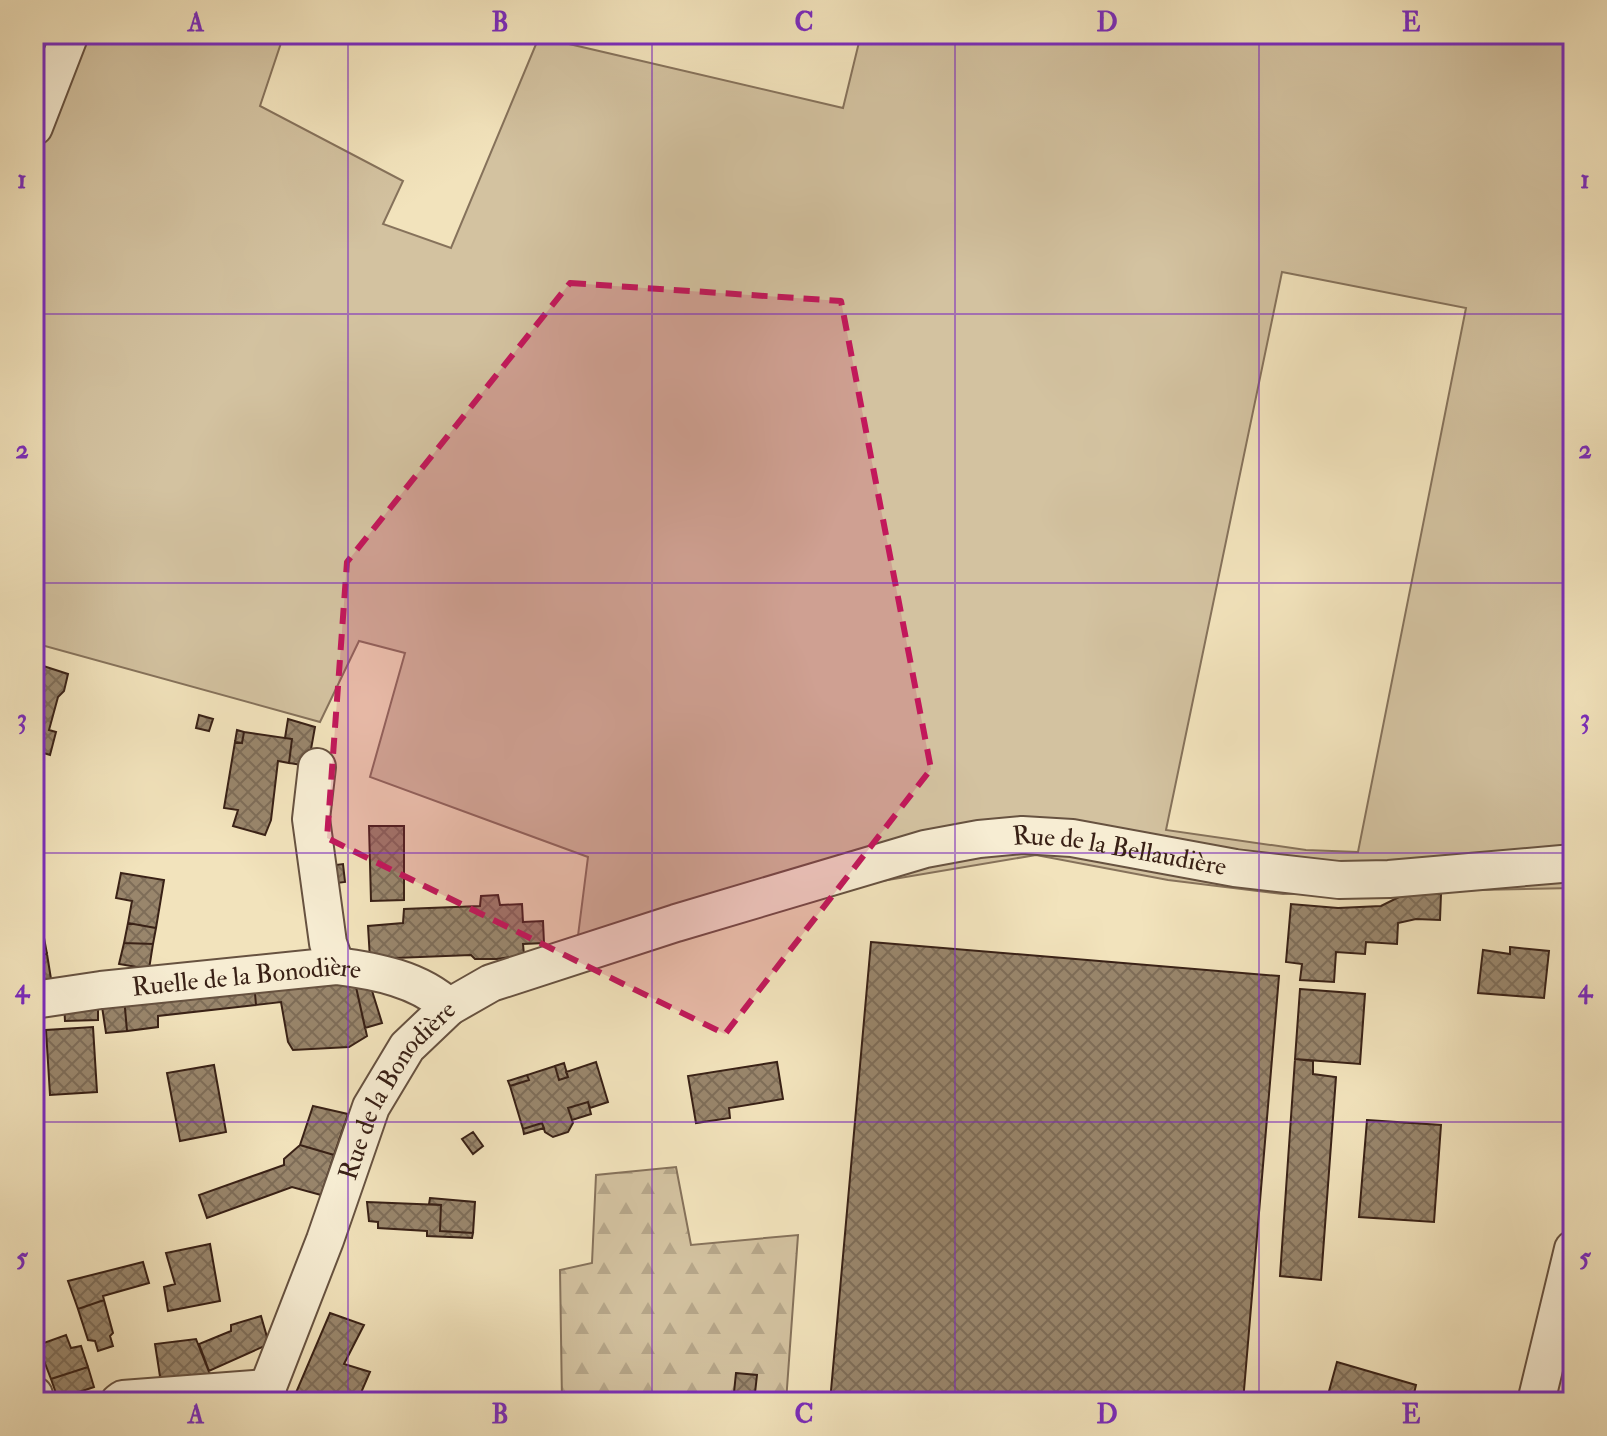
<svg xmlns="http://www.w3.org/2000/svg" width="1607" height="1436" font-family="'IM FELL Double Pica',serif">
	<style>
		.grass { fill: #d3c2a0; stroke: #86725b; stroke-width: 2; fill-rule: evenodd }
		.forest { fill: url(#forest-firs); stroke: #86725b; stroke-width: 2 }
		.wetland { fill: url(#wetland-marsh); stroke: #86725b; stroke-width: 2 }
		.building { fill: url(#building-cross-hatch); stroke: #392116; stroke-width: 2 }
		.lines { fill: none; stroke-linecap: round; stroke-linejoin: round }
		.minor-casing { stroke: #675240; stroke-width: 40 }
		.minor { stroke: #f7edd3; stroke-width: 36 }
		.marked { fill: #c2185b; fill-opacity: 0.2; stroke: #c2185b; stroke-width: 6; stroke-dasharray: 16 10; stroke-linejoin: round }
		.grid { fill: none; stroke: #7b2cbf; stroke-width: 2; stroke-opacity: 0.55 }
		.labels { text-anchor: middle; stroke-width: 7; stroke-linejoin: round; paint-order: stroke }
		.street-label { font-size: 26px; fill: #392116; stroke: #f7edd3 }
		.neatline { fill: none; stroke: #7b2cbf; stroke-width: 3 }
		.grid-label { font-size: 26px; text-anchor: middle; font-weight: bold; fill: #7b2cbf }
	</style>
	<defs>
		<pattern id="forest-firs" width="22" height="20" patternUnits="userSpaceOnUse" patternTransform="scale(2)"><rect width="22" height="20" fill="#d3c2a0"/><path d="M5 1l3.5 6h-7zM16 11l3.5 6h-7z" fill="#b6a689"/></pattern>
		<pattern id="wetland-marsh" width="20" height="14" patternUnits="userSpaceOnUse" patternTransform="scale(2)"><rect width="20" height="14" fill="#d3c2a0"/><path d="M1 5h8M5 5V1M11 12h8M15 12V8" fill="none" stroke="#b6a689"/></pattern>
		<pattern id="building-cross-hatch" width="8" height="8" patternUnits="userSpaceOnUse" patternTransform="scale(2)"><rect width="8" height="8" fill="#99866c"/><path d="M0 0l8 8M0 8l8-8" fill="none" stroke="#7e6d58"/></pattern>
	</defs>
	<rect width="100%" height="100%" fill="#f2e3bc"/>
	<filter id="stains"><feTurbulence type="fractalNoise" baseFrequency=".0025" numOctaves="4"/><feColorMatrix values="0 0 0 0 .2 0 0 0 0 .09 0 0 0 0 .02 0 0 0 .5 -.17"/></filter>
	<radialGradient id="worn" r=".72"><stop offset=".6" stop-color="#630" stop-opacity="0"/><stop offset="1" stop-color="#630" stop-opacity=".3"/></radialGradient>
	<path class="grass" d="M49,34H284L260,106L403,181L383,224L451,248L539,37L843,108L861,34H1573V888L1283,894L1168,880L1036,855L876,882L823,889L573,975L588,857L370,777L405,653L359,641L320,722L34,643V71ZM1282,272L1466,308L1358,852L1306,850L1166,830Z"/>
	<path class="forest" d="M676,1167L691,1245L798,1235L786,1402H562L560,1270L592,1263L596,1175Z"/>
	<path class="wetland" d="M34,34H49L34,71Z"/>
	<path class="building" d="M34,663L68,674L64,691L58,697L49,730L56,732L50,755L34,750Z
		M199,715L213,719L209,731L196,728Z
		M288,719L315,727L308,766L289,763L292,739L285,738Z
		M237,730L244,732L242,743L235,742Z
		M244,732L292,739L289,763L278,761L271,820L265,835L233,826L238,810L224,808L235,742L242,743Z
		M369,826H404V900L371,901Z
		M343,864L345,882L329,884L327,866Z
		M121,873L164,880L156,928L128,923L132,901L116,898Z
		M1415,894H1441L1440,920L1416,919L1398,923L1397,944L1366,942L1365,954L1336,952L1334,982L1300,980L1302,964L1286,962L1291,904L1338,908L1381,906L1399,897Z
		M498,895L500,905L522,904L523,922L543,921L544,943L523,944L524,955L497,959H475L471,955L370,959L368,926L403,923L404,909L480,906L481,896Z
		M128,923L156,928L153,944L124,943Z
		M44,938L47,954L34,956V940Z
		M871,942L1279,976L1243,1402H830Z
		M124,943L153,944L149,969L119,964Z
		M1510,947L1549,951L1544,998L1478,993L1483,950L1510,954Z
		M47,954L51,979L34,982V956Z
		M354,978L369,981L382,1023L365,1028Z
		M354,978L367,1036L349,1047L293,1050L288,1042L281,1002L256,1005L254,982Z
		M254,982L256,1005L158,1016V1027L127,1031L124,997Z
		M1300,989L1365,994L1360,1064L1295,1059Z
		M124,997L127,1031L106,1033L101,1000Z
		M98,1000V1020L65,1021L64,1004Z
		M93,1027L97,1092L50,1095L46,1030Z
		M1295,1059L1313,1061V1074L1336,1077L1321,1280L1280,1276Z
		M596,1062L608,1102L590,1108L588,1102L568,1108L573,1123L568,1132L553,1137L545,1132L542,1123L523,1129L510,1086L529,1080L527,1075L555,1066L559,1080L568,1077L566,1072Z
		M777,1062L783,1099L729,1108L730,1118L696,1123L688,1076Z
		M564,1063L568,1077L559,1080L555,1066Z
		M214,1065L226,1132L180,1141L167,1073Z
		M527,1075L529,1080L510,1086L508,1081Z
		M588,1102L591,1114L572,1120L568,1108Z
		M313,1106L348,1114L334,1155L300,1145Z
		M1367,1120L1441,1125L1434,1222L1359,1217Z
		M542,1123L544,1128L524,1134L523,1129Z
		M473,1132L483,1146L473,1154L462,1139Z
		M300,1145L334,1155L321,1195L292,1187L207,1218L199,1195L284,1165V1159Z
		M430,1198L475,1202L473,1233L440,1231L441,1205L429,1204Z
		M367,1202L441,1205L440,1231L473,1233L472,1238L427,1236V1231L378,1228V1222L369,1221Z
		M210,1244L220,1301L168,1311L164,1287L175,1284L166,1253Z
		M143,1262L149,1283L103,1296L104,1300L78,1309L68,1281Z
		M104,1300L113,1333L110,1336L113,1346L98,1351L95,1341L88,1340L78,1309Z
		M330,1313L364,1325L344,1364L370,1372L357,1402H292Z
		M261,1316L269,1344L209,1371L199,1344L231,1331V1325Z
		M66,1335L71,1348L81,1346L88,1367L51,1379L38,1345Z
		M196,1339L211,1377L161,1383L155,1344Z
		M1337,1362L1416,1385L1412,1402H1326Z
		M88,1367L94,1387L58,1399L51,1379Z
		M736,1373L757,1375L754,1402H733Z
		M1573,1375V1402H1566Z"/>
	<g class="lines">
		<g class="minor-casing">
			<g id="minor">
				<path d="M34,127L70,34"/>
				<path d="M317,767L311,819L328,943L336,966"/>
				<path id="s1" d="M34,1000L101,990L336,966C376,971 419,979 449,1007"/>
				<path d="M34,1395L36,1402"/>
				<path d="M119,1402L123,1399L268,1388"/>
				<path id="s2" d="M262,1402L325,1240L371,1107L407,1047L449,1007L491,983L676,923L925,849L979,839L1022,835L1072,838L1235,868L1339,880L1389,879L1573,863"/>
				<path d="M1536,1402L1573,1249"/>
			</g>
		</g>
		<use href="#minor" class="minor"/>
	</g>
	<path class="marked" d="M570,283L841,301L931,769L725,1034L327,838L347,562Z"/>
	<path class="grid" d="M348,34V1402M652,34V1402M955,34V1402M1259,34V1402M34,314H1573M34,583H1573M34,853H1573M34,1122H1573"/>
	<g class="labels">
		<g class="street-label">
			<text dy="9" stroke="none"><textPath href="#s2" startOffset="1142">Rue de la Bellaudière</textPath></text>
			<text dy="9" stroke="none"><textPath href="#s1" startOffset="214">Ruelle de la Bonodière</textPath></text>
			<text dy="9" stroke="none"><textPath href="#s2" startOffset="342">Rue de la Bonodière</textPath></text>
		</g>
	</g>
	<rect width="1607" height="1436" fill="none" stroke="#f2e3bc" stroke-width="88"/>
	<rect x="44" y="44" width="1519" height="1348" class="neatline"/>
	<g class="grid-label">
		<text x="196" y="31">A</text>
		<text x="500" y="31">B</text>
		<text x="804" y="31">C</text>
		<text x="1107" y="31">D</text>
		<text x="1411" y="31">E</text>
		<text x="22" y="188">1</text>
		<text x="1585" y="188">1</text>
		<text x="22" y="458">2</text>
		<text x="1585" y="458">2</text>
		<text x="22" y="727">3</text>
		<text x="1585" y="727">3</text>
		<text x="22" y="997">4</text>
		<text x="1585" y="997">4</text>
		<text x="22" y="1266">5</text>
		<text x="1585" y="1266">5</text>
		<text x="196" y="1423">A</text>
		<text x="500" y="1423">B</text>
		<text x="804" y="1423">C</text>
		<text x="1107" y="1423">D</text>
		<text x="1411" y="1423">E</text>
	</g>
	<rect width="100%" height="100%" filter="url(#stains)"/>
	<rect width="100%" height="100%" fill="url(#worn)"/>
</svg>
